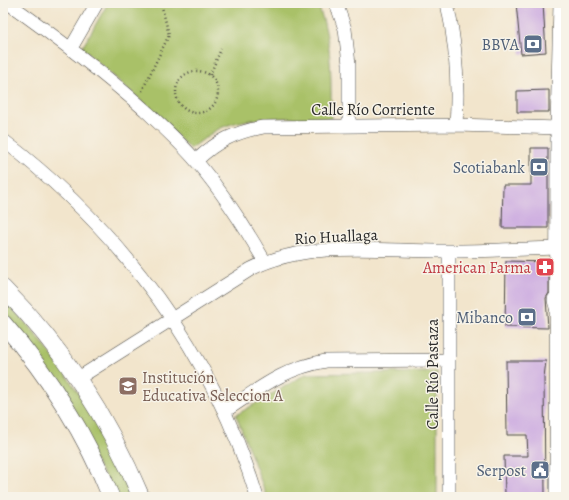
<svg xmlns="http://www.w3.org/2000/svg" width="569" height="500" font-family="Alegreya,serif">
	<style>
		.green { fill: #a9c167; stroke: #6a7649 }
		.building { fill: #caa8e0 }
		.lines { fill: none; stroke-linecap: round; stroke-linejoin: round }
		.minor-casing { stroke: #494743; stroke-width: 14 }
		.tertiary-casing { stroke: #494743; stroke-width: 18 }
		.primary-casing { stroke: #494743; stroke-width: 22 }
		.path { stroke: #494743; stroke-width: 2.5; stroke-dasharray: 1 3; stroke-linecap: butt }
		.minor { stroke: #fff; stroke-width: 13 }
		.tertiary { stroke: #fff; stroke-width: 17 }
		.primary { stroke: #fff; stroke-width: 21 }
		.labels { text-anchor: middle; stroke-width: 3; stroke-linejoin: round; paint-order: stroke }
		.service-label { font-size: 16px; fill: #4e5e75; stroke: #f7f3e8; text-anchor: end }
		.street-label { font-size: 16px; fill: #2b2b2b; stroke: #f7f3e8 }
		.health-label { font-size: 16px; fill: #be3a42; stroke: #f7f3e8; text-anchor: end }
		.education-label { font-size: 16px; fill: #785e54; stroke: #f7f3e8; text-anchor: start }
	</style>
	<rect width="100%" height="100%" fill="#f7f3e8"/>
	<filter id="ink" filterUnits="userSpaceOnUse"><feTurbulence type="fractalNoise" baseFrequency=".025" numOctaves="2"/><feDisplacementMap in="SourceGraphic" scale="8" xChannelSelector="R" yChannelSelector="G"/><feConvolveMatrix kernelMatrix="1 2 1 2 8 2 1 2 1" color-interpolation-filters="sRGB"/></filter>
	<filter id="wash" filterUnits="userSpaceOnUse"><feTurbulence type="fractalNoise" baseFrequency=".012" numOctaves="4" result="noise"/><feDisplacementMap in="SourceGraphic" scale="16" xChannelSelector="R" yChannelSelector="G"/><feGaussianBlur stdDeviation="0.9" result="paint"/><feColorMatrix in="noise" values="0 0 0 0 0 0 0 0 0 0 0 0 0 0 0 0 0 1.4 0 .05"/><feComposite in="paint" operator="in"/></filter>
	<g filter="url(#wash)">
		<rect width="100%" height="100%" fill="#f2e5cc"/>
		<path class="green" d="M108,3H317C333,40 331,79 331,119C297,119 246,113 215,131C207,136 199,143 190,149L139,99L82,48Z
			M3,298C58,355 103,424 133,497H118L3,315Z
			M437,372V497H267L236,415L306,374Z"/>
		<g id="blocks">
			<path class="building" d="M516,3H543L546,52L521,54Z
				M549,90V112H517V91Z
				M531,148H548V228H502L503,185H531Z
				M506,261L549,262V293L546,298L548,328L505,327Z
				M506,361H546L544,377L545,494L505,495L504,456H528L527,435H507Z"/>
		</g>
	</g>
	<g filter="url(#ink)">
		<use href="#blocks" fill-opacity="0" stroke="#494743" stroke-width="1"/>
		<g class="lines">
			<g class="minor-casing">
				<path id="minor" d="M8,3C56,37 101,71 145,110C162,126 181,143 197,162C223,193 245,227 265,262
					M336,3L345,29L349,64V125
					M447,3C456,44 459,83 456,125
					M71,48L97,3
					M3,140C122,231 213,353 257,497
					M196,161C216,141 236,132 263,127L456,125L559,128
					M449,251V497
					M77,379L251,269C310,239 385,252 449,251C485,251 522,249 558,248
					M225,411C260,388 284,368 326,361L449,360"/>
			</g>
			<g class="tertiary-casing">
				<path id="tertiary" d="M3,288C62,347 109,420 141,497
					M3,323C48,375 85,432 111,497
					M558,497L559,128L562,3"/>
			</g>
			<g class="primary-casing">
				<path id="primary" d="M559,128L566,111
					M558,300L566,327"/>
			</g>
			<path class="path" d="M176 92a21 21 0 1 1 42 0a21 21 0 1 1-42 0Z
				M210,75L221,49
				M142,91L169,35L161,3"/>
			<use href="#minor" class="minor"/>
			<use href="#tertiary" class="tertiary"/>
			<use href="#primary" class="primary"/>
		</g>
	</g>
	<defs>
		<g id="bank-square" transform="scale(1)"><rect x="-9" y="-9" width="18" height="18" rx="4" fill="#5c6f8a" stroke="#f7f3e8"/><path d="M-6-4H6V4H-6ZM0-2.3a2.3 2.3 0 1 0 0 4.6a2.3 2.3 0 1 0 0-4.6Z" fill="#fff"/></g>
		<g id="pharmacy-square" transform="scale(1)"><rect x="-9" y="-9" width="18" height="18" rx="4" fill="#e0444e" stroke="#f7f3e8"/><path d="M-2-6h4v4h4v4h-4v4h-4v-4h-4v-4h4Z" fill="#fff"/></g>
		<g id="school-square" transform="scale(1)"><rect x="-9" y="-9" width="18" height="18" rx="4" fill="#8d6e63" stroke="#f7f3e8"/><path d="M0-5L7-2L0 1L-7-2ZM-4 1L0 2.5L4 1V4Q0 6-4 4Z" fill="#fff"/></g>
		<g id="civic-square" transform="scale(1)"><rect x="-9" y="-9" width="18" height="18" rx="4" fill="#5c6f8a" stroke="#f7f3e8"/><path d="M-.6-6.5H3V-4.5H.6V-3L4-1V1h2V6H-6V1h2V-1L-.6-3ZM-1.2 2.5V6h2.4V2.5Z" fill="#fff"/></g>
	</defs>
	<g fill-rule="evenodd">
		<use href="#bank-square" x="533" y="44"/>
		<use href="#bank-square" x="539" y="167"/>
		<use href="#pharmacy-square" x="545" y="267"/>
		<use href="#bank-square" x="527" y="317"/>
		<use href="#school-square" x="128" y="386"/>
		<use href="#civic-square" x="540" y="470"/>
	</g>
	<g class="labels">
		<g class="service-label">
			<text x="519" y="50">BBVA</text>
			<text x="525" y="173">Scotiabank</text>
			<text x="513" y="323">Mibanco</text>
			<text x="526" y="476">Serpost</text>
		</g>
		<g class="street-label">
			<text x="373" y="115">Calle Río Corriente</text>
			<text transform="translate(336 236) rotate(-3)" y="6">Rio Huallaga</text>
			<text transform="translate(432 374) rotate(-90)" y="6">Calle Río Pastaza</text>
		</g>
		<g class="health-label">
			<text x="531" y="273">American Farma</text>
		</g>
		<g class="education-label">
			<text x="142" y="383">Institución<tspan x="142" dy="18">Educativa Seleccion A</tspan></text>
		</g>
	</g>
	<rect width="569" height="500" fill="none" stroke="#f7f3e8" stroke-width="16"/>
</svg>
